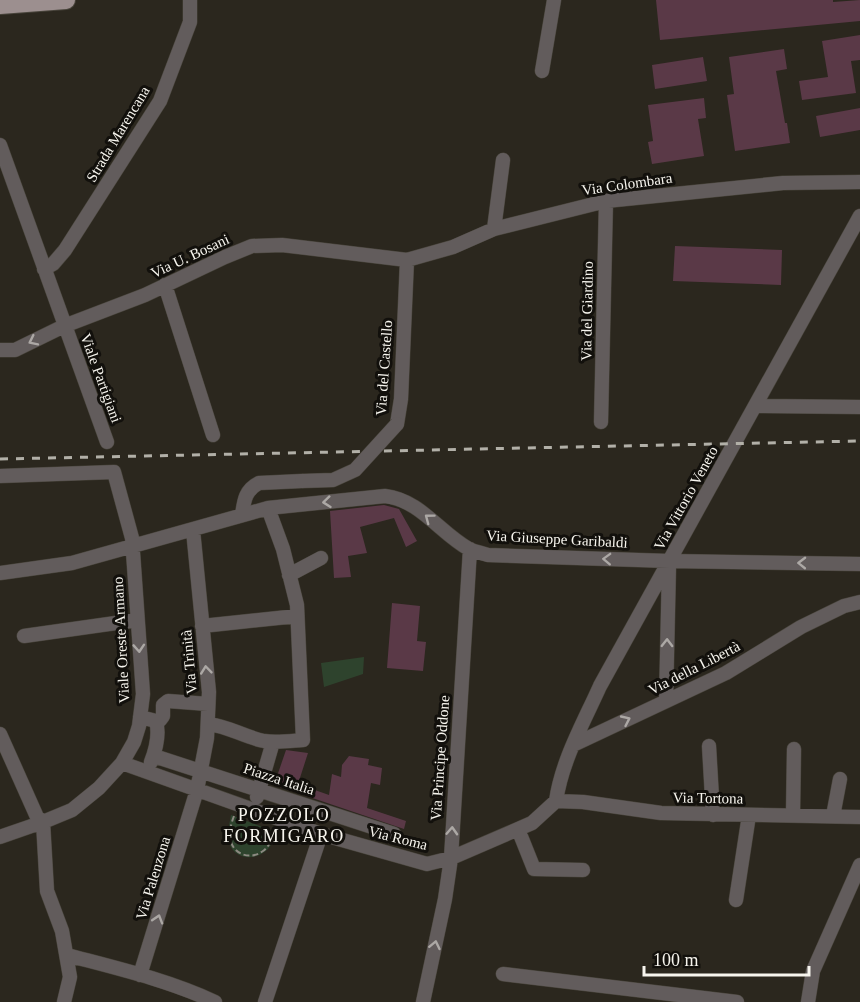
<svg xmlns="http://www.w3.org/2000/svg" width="860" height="1002" font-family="'Times New Roman',serif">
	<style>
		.green { fill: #2e432d }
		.building { fill: #5a3947 }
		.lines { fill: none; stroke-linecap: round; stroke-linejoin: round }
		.minor-casing { stroke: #48443b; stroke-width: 15 }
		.major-casing { stroke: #48443b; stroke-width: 20 }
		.path { stroke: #8c8981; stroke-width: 2; stroke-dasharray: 6 3; stroke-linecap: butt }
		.minor { stroke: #625c5c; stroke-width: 14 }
		.major { stroke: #9c8f8f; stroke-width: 18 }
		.rail { stroke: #b2b0a8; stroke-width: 3; stroke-dasharray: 8 8; stroke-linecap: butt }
		.minor-bridge-casing { stroke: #48443b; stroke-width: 15; stroke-linecap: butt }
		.minor-bridge { stroke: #625c5c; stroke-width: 14 }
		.oneway { stroke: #aca8a5 }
		.labels { text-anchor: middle; stroke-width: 6; stroke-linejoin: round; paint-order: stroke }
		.street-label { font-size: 15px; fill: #f7f5ee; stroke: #12100c }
		.quarter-label { font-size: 18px; letter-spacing: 1.5px; fill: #f7f5ee; stroke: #12100c }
	</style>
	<rect width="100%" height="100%" fill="#2b271e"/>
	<path class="green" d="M364,657L363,674L324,687L321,663Z
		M231,815L276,832C274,838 272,845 268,849C254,863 231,859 228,838C227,830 230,823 231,815Z"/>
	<path class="building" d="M656,0H833V2L860,0V21L660,40Z
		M860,35V60L851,61L856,93L802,100L799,81L828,77L822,41Z
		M784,49L787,69L776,71L785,123H787L790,143L735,151L727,95L734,94L729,57Z
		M703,57L707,81L655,89L652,65Z
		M704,98L706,118L698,119L704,156L652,164L648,142L653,141L648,105Z
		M860,108V130L820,137L816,116Z
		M675,246L782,250L781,285L673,281Z
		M384,505L399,509L417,541L406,547L394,518L360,527L367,553L348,556L351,577L334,578L330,511Z
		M392,603L420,606L417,641L426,642L423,671L387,668Z
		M286,750L308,753L298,784L329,795L332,774L341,777L342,765L349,756L369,759L368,765L382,768L380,785L371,783L367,808L406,821L404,829L274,785Z"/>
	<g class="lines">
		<g class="minor-casing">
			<path id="minor" d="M542,71L554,0
				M0,145L107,442
				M494,229L503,160
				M44,269L53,264L65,250L160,101L190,22V0
				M165,285L213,435
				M0,350H15L64,326L145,295L225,257L252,246L282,245L407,260L453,247L494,229L606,201L783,183L860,182
				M755,406L860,407
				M601,422L606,201
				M397,424L401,399L407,260
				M0,476L114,472L132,538L143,694L139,726L134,742L122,763L99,788L72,810L43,822L47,891L62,931L70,977L64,1002
				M242,515C244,501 245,490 259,483L302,481
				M0,573L72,563L268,508L385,496C420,500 440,533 469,549C475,552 482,553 488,555L669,561L860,564
				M289,575L321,558
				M202,626L297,616
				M24,636L137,620
				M666,701L669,566
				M140,717L156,721C160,735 156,749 151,762
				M156,721L160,720L163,716V705L168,701L208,704
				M208,724C228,726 244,737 264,741C276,743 290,741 303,740L297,605L283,549L268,508
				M0,734L37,817L43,822L0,837
				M573,745L726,673L801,627L844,606L860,602
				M709,746L713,815
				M154,756L394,834
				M122,763L321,834L427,864L451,858L532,823L556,801
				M257,797L273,742
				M556,801C562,760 583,724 600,686L860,216
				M556,801L583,802L661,813L860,817
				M793,815L794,749
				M833,816L840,779
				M518,829L534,869L583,870
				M736,900L749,815
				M67,955C116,968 168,980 215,1002
				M503,974L737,1002
				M140,975L197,790L207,738L209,692L193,530
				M265,1002L321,834
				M423,1002L445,899L451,858L470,549
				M808,1002L813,971L860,865"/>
		</g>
		<g class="major-casing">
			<path id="major" d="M0,5L66,0"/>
		</g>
		<path class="path" d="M234,816C232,821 230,828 230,834C229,852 248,862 263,851C270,846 272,838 275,831"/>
		<use href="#minor" class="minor"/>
		<use href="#major" class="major"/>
		<path class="rail" d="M0,459L860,441"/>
		<g class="minor-bridge-casing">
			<path id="minor-bridge" d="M302,481L333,480L355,470L397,424"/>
		</g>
		<use href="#minor-bridge" class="minor-bridge"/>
	</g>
	<defs><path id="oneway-chevron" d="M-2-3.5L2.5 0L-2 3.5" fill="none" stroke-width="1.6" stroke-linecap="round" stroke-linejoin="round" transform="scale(1.5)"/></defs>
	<g class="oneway">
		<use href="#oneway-chevron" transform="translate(33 341) rotate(154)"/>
		<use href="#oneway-chevron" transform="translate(327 502) rotate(174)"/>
		<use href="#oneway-chevron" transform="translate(429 518) rotate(-143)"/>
		<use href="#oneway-chevron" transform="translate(607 559) rotate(-178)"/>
		<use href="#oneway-chevron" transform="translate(802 563) rotate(-179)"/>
		<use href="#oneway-chevron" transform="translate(667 643) rotate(-89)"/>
		<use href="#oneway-chevron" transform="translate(139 648) rotate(86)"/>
		<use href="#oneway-chevron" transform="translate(206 670) rotate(-96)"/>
		<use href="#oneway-chevron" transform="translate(626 720) rotate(-25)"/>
		<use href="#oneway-chevron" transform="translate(452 831) rotate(-87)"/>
		<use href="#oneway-chevron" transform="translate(158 919) rotate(-73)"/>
		<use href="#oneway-chevron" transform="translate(435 945) rotate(-78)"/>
	</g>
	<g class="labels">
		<g class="street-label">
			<text transform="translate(118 134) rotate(-59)" y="5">Strada Marencana</text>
			<text transform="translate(627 184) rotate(-8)" y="5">Via Colombara</text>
			<text transform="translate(190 256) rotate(-25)" y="5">Via U. Bosani</text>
			<text transform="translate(587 311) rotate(-89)" y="5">Via del Giardino</text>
			<text transform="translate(384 368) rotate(-86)" y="5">Via del Castello</text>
			<text transform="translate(101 378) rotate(70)" y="5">Viale Partigiani</text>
			<text transform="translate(686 498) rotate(-61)" y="5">Via Vittorio Veneto</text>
			<text transform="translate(557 539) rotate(3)" y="5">Via Giuseppe Garibaldi</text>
			<text transform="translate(121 640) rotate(-93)" y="5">Viale Oreste Armano</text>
			<text transform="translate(189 662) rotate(-95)" y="5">Via Trinità</text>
			<text transform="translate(694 668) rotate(-27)" y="5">Via della Libertà</text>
			<text transform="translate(440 758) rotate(-86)" y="5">Via Principe Oddone</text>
			<text transform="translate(279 779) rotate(18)" y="5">Piazza Italia</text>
			<text transform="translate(708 798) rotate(1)" y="5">Via Tortona</text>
			<text transform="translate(398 838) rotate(14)" y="5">Via Roma</text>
			<text transform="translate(153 878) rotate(-73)" y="5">Via Palenzona</text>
		</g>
		<g class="quarter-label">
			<text x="284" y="821">POZZOLO<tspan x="284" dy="21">FORMIGARO</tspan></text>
		</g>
	</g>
	<path d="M644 966v9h165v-9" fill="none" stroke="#f7f5ee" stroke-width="3"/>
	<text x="653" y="966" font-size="18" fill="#f7f5ee" stroke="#12100c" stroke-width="4.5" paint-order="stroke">100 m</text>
</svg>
